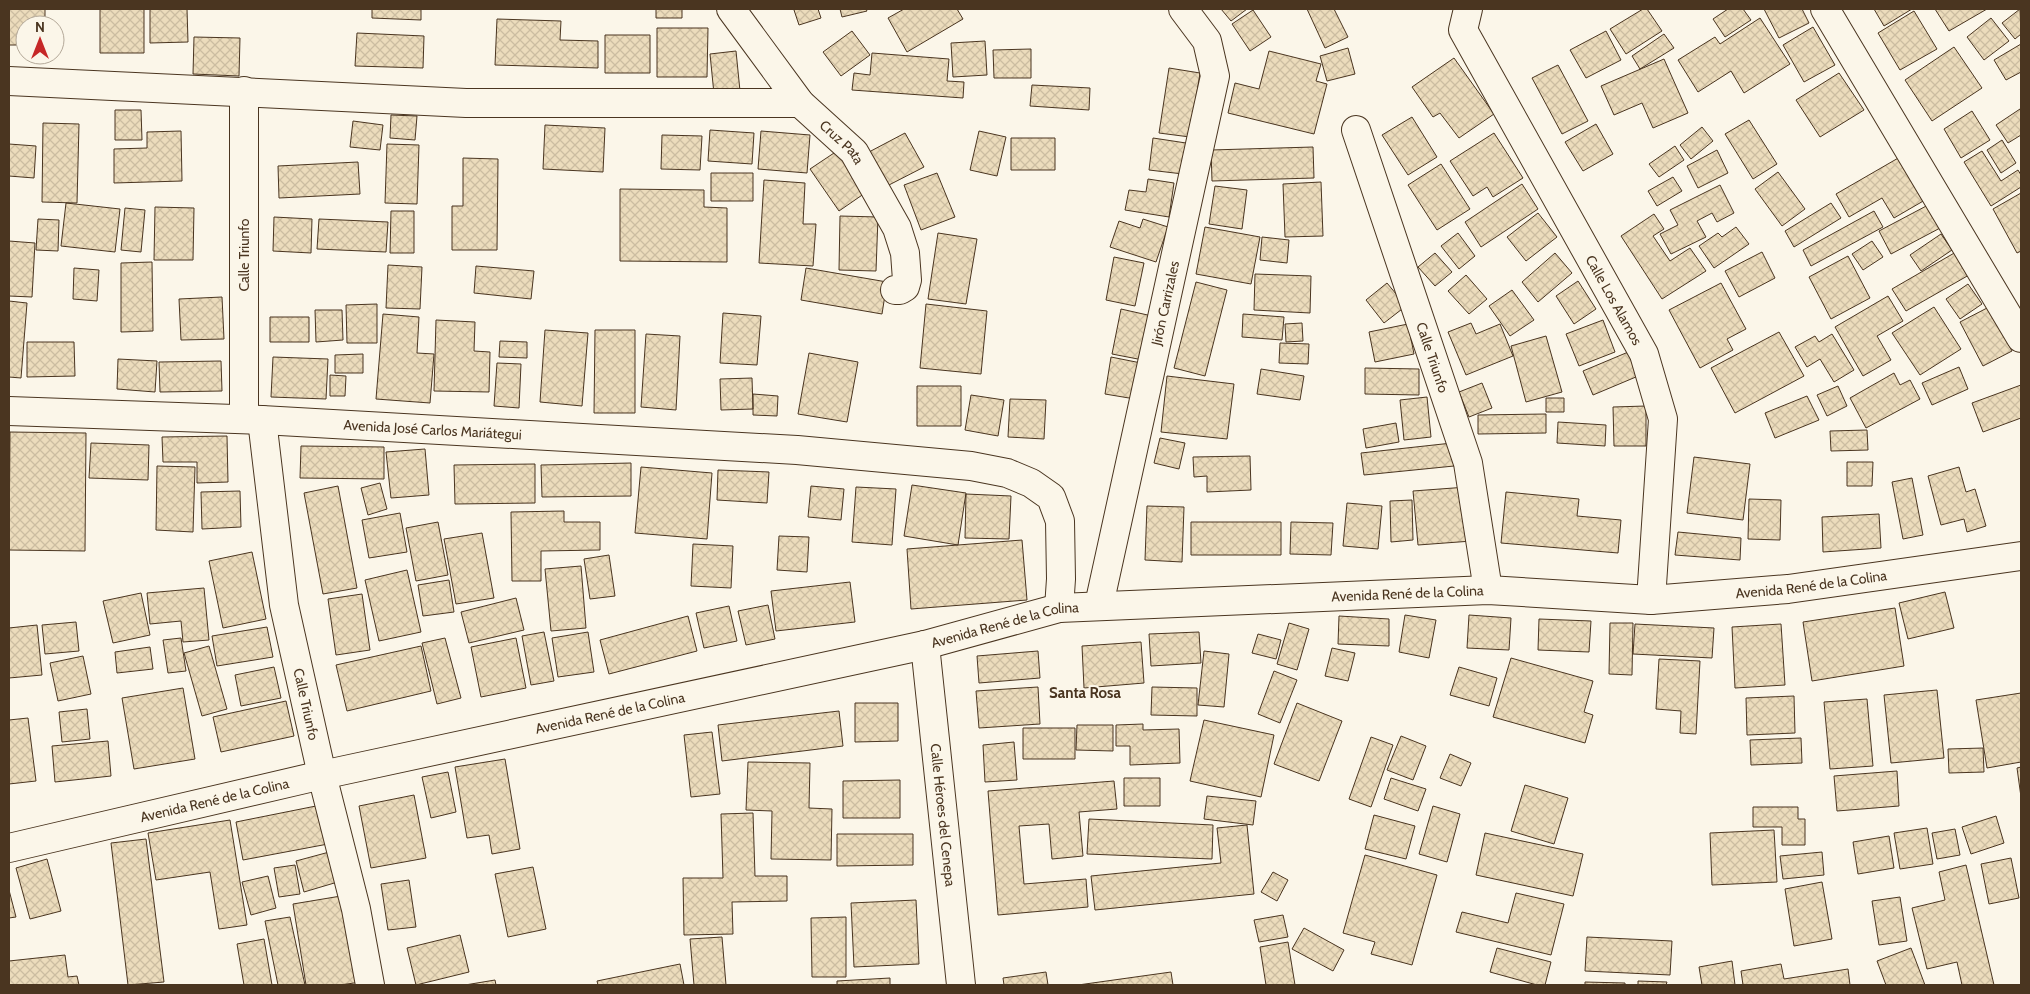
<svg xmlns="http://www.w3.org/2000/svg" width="2030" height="994" font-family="Cabin,sans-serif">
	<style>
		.building { fill: url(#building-cross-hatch); stroke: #4a3520 }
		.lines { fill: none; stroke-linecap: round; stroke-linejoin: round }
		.minor-casing { stroke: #4a3520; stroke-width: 30 }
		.minor { stroke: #fbf6e9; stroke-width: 28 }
		.labels { text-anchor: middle; stroke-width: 4; stroke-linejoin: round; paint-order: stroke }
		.street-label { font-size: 14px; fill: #4a3520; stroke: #fbf6e9 }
		.neighbourhood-label { font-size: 15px; font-weight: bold; fill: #4a3520; stroke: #fbf6e9 }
	</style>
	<defs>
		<pattern id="building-cross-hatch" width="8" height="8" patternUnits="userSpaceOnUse" patternTransform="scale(1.25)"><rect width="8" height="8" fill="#ecdcbc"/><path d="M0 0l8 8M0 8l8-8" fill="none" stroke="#ccbda1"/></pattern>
	</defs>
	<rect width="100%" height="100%" fill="#fbf6e9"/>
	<path class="building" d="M9,9H45V25H25V45H9Z
		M100,9H144V53H100Z
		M150,9H187L188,42L150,43Z
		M372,9H421V20L372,18Z
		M656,9H682V18H656Z
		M796,9H818L821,18L799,25L794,10Z
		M840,9H866L867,11L842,17Z
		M904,9H957L963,19L907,52L888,18Z
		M1221,9H1247L1231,21Z
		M1307,9H1334L1348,37L1325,48Z
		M1643,9H1647L1662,31L1626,54L1610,29Z
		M1728,9H1743L1751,20L1725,37L1713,19Z
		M1764,9H1802L1809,23L1779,38Z
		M1874,9H1912L1884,26Z
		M1935,9H1987L1949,31Z
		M2020,9L2021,34L2015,39L2002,23Z
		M1253,10L1271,37L1250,51L1232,24Z
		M1914,11L1937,49L1900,70L1878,33Z
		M1760,18L1790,64L1744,93L1731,71L1698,92L1678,60L1715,37L1720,44Z
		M1991,18L2009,41L1984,60L1967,37Z
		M497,19L561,21L560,40L598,41V68L495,65Z
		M1813,27L1835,65L1804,82L1783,45Z
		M657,28H708L707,77H657Z
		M852,31L870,55L841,76L823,52Z
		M1606,31L1621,60L1586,78L1570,50Z
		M357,33L424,36L423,68L355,66Z
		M1664,34L1674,48L1640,69L1632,56Z
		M605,35H650V73H605Z
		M194,37L240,38L239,76L193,74Z
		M985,41L987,75L953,77L951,43Z
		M2021,44V72L2006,80L1994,60Z
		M1954,47L1982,88L1932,121L1905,80Z
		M1348,48L1355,74L1327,81L1320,56Z
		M1031,49V78H994L993,50Z
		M736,51L740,91L714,94L710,54Z
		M1269,51L1321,64L1316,81L1327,84L1314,134L1228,113L1235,83L1259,89Z
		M872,53L949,59L947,81L964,82L963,98L852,90L854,73L870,75Z
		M1454,58L1494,114L1459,138L1440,113L1433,117L1412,87Z
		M1664,59L1688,113L1653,128L1642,103L1614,115L1601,86Z
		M1558,65L1588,121L1562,134L1532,78Z
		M1169,68L1200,73L1190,137L1159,133Z
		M1839,73L1864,110L1820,137L1796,100Z
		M1032,85L1090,88L1089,110L1030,106Z
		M2020,109L2021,111V135L2008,143L1996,125Z
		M115,110H141L142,140H115Z
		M1972,111L1990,140L1961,158L1944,129Z
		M391,115L417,116L415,140L390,138Z
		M1412,117L1437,157L1408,175L1382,135Z
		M1749,120L1777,164L1753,179L1725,134Z
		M353,121L383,125L380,150L350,147Z
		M43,123L79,124L77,203L42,202Z
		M1596,124L1613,154L1583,171L1565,142Z
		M545,125L605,128L603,172L543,169Z
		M1702,127L1713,141L1691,159L1680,145Z
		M710,130L754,133L752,164L708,161Z
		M181,131L182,181L114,183V149L147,148V132Z
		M761,131L810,135L807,173L758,169Z
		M979,131L1006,137L997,176L970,170Z
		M905,133L924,167L887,186L869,152Z
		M1494,133L1523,178L1493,197L1487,187L1473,196L1450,161Z
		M662,135L702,136L700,170L661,169Z
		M1011,138H1055V170H1011Z
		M1153,138L1186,143L1183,174L1149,170Z
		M2002,140L2016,163L2001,173L1987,150Z
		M9,144L36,146L34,178L9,176Z
		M387,144L419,145L417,204L385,203Z
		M1675,146L1684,160L1659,177L1649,164Z
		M1313,147L1314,178L1212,181L1211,150Z
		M840,149L868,191L839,211L810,169Z
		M1717,150L1728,173L1698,188L1687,166Z
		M1982,151L2001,181L2018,170L2021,175V187L1991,206L1964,162Z
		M1900,157L1925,200L1894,218L1882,198L1849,217L1836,194Z
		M463,158L498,159L497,250H452V206H463Z
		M358,162L360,194L279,198L278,166Z
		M1441,164L1470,209L1437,230L1408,185Z
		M1778,172L1805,209L1782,226L1755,189Z
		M711,173H753V201H711Z
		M937,173L955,217L921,230L904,185Z
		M1673,177L1682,191L1657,206L1648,191Z
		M1148,179L1174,183L1169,217L1125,210L1129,190L1146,192Z
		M764,180L805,183L803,224H816L813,266L759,263Z
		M1321,182L1323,236L1285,237L1283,184Z
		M1522,184L1538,209L1481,247L1465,222Z
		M1720,185L1734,213L1717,222L1712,213L1697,221L1706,237L1671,254L1660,234L1678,225L1670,210Z
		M1215,186L1247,190L1242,229L1209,224Z
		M620,189L704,190V207L727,208V262L620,261Z
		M2021,193V251L2017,253L1993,209Z
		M66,203L120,209L115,252L61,246Z
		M1831,203L1841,218L1794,247L1785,231Z
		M1930,204L1942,227L1891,254L1879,231Z
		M155,207L194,208L193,260H154Z
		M125,208L145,210L141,252L121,250Z
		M391,211H414V253H390Z
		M1874,211L1883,227L1811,266L1803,250Z
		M1538,213L1557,237L1526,261L1507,237Z
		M1654,214L1664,229L1653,236L1670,261L1690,248L1706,271L1662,299L1621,236Z
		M840,216L878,217L876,271L839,270Z
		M274,217L312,219L311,253L273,251Z
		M38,219L59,220L58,251L36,250Z
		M319,219L388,222L386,252L317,249Z
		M1143,219L1168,227L1156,262L1110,247L1119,221L1140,228Z
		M1205,227L1260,237L1251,284L1196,274Z
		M1736,227L1749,244L1714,268L1699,246L1718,233L1722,237Z
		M938,233L977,239L966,304L928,299Z
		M1458,233L1475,256L1459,269L1441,246Z
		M1941,234L1952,250L1921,271L1910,255Z
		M1262,237L1289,240L1287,263L1260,260Z
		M9,241L35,243L32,297L9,296Z
		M1872,241L1883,257L1863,270L1852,254Z
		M1762,252L1775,278L1739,297L1725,271Z
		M1956,252L1969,275L1906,311L1892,289Z
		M1435,253L1452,272L1435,286L1418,267Z
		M1555,253L1572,273L1538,302L1522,282Z
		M1848,256L1870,298L1831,319L1809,277Z
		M1114,257L1144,263L1135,306L1106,300Z
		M152,262L153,331L121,332V263Z
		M388,265L422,267L420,309L386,308Z
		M476,266L534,271L531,299L474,293Z
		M74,268L99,270L97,301L73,299Z
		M806,268L887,282L882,314L801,300Z
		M1255,274L1311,276L1310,313L1254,310Z
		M1466,275L1487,299L1469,314L1448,291Z
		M1578,281L1596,309L1574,324L1556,296Z
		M1196,282L1227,290L1205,376L1174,368Z
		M1387,283L1406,306L1384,323L1366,300Z
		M1721,283L1746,329L1727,339L1733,350L1700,368L1669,310Z
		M1968,284L1982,304L1960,319L1946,299Z
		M1512,290L1534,320L1510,336L1489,306Z
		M1888,296L1903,321L1877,336L1891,360L1863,376L1835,327Z
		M222,297L224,339L181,340L179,299Z
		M9,301L27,303L21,378L9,377Z
		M377,304V343H347L346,305Z
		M926,304L987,311L981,374L920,368Z
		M1934,307L1961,349L1920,375L1892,333Z
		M1989,307L2012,351L1983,366L1960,322Z
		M1121,309L1152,316L1143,360L1112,354Z
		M315,310H342L343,340L316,342Z
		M723,313L761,316L757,365L720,363Z
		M383,314L419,317L417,353L434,354L430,403L376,399Z
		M1243,314L1284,317L1282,340L1242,337Z
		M270,317H309V342H270Z
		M436,320L475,322L474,351L490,352L489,392L434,391Z
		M1603,320L1615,352L1579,366L1566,334Z
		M1302,323L1303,341L1286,342L1285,324Z
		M1471,323L1476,334L1500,324L1513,356L1466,375L1448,332Z
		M1408,324L1414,354L1375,362L1369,332Z
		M545,330L588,333L582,406L540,402Z
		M595,330H635V413H594Z
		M1779,332L1804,376L1735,413L1711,368Z
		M646,334L680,336L676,410L641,407Z
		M1832,334L1854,370L1834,382L1820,359L1807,367L1795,347L1815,336L1819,342Z
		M1546,336L1562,392L1526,402L1511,346Z
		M500,341L527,342V358L499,357Z
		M27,342H74L75,376L27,377Z
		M1280,343L1309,344L1308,364L1279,363Z
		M1633,350L1643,374L1593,395L1583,371Z
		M809,353L858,362L847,422L798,414Z
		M363,354V373H335V355Z
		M273,357L328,359L326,399L271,397Z
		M1111,357L1141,363L1135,399L1105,394Z
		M118,359L157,361L155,392L117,389Z
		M221,361L222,391L160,392L159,362Z
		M497,363L521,364L519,408L494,406Z
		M1959,367L1968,389L1932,405L1922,383Z
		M1365,368L1419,369V395L1365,394Z
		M1261,369L1304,376L1300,400L1257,394Z
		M1894,373L1900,385L1910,380L1920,399L1866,428L1850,398Z
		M330,375L346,376L345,396H330Z
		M1167,376L1234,384L1227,439L1161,432Z
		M752,378L753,409L721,410L720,379Z
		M1482,383L1492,408L1469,417L1459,392Z
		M2021,385V418L1983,432L1972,403Z
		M917,386H961V426H917Z
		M1838,386L1847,406L1827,416L1817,395Z
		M753,394L778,396L777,416L753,415Z
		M971,395L1004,400L998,436L965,430Z
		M1807,396L1819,420L1775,438L1765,413Z
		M1427,397L1431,437L1404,440L1400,400Z
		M1546,398H1564V412H1546Z
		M1010,399L1046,400L1044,439L1008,437Z
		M1646,406V446H1614L1613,407Z
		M1546,414V433L1478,434V415Z
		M1558,422L1606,425L1605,446L1557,443Z
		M1396,423L1399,442L1366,448L1363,429Z
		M1867,430L1868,450L1831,451L1830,431Z
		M10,432L86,433L85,551L9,550Z
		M227,436L228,482L197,483V462H163L162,437Z
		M1160,438L1185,443L1179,469L1154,463Z
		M91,443L149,445L148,480L89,478Z
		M1452,443L1454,466L1364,475L1361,453Z
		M301,446L384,447V479L300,478Z
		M425,449L429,495L391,498L386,452Z
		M1250,456L1251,490L1207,492V476L1194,477L1193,457Z
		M1694,457L1750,464L1743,520L1687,513Z
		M1847,462H1873L1872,486H1847Z
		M631,463V496L542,497L541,465Z
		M535,464V503L455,504L454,465Z
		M157,466L195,467L193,532L156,530Z
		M641,467L712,473L707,539L635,533Z
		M1959,467L1966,492L1975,489L1986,526L1967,532L1964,519L1941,525L1928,476Z
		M718,470L769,472L767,503L717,500Z
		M1912,478L1923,535L1903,539L1892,482Z
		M380,483L387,509L368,515L361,488Z
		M912,485L966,493L958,545L904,536Z
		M338,486L357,588L323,594L304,493Z
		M811,486L844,489L841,520L808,517Z
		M856,487L896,489L892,545L852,542Z
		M1467,487L1472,541L1418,545L1413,491Z
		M240,491L241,527L202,529L201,492Z
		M1506,492L1579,499L1577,516L1621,520L1618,553L1501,543Z
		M966,494L1011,496L1009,539L965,538Z
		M1749,499L1781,500L1780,540L1748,539Z
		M1412,500L1413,540L1391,542L1390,501Z
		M1347,503L1382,506L1378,549L1343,546Z
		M1147,506L1184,507L1182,562L1145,560Z
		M564,511V522H600V550L541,551V581H512L511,512Z
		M400,513L407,552L369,558L362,520Z
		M1879,514L1881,548L1823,552L1822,517Z
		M438,522L448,575L416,581L406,528Z
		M1191,522H1281V555H1191Z
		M1291,522L1333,523L1331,555L1290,554Z
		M1678,532L1741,538L1740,560L1675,555Z
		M482,533L494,598L456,604L444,539Z
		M779,536L809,537L807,572L777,570Z
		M1022,540L1027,600L911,609L907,549Z
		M693,544L733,546L731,588L691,586Z
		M252,552L266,619L223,628L209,561Z
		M609,555L615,596L590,599L584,559Z
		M581,566L586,628L551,631L545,569Z
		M407,570L421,632L379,641L365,580Z
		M449,580L454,612L423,616L418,585Z
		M850,582L855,622L776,631L771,591Z
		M204,588L209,640L183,642L181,621L150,624L147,593Z
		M1945,592L1954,628L1908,639L1899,603Z
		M141,593L150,635L113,643L103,601Z
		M362,594L370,650L336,655L328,599Z
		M516,598L524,630L469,643L461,612Z
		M768,605L775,639L746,645L738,611Z
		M729,606L737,641L704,648L696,613Z
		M1895,608L1904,666L1812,681L1803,622Z
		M1405,615L1436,620L1429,658L1399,652Z
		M1469,615L1511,618L1509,650L1467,648Z
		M688,616L697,651L609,674L600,640Z
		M1339,616L1389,619V646L1338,644Z
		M1539,619L1591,621L1589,652L1538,650Z
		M76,622L79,651L45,654L42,625Z
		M1289,623L1309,629L1297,670L1277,664Z
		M1610,623H1633L1632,675L1609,674Z
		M1635,624L1714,628L1712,658L1633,654Z
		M1781,624L1785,685L1735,688L1732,627Z
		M37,625L42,675L9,678V628Z
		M267,627L273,657L217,666L212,636Z
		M544,632L554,681L531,685L522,636Z
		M588,632L594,672L558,677L552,638Z
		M1199,632L1201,663L1151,666L1149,634Z
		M1258,634L1281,640L1276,659L1252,653Z
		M181,638L186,671L168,673L163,640Z
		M445,638L461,698L437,704L422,643Z
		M516,638L526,688L481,697L471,647Z
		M1141,642L1144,683L1084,688L1082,646Z
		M209,646L227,709L202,716L184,653Z
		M421,646L431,691L347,711L336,665Z
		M150,647L153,669L117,673L115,652Z
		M1332,648L1355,653L1348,681L1325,676Z
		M1038,651L1040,678L979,683L977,656Z
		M1204,651L1229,654L1224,707L1198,705Z
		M83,656L91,694L58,701L50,663Z
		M1511,658L1593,681L1584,712L1593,715L1585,743L1493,717Z
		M1659,659L1700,661L1696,734L1680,733L1681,711L1656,709Z
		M274,667L281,698L241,706L235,675Z
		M1459,667L1497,678L1489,706L1450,695Z
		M1274,671L1297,680L1280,723L1258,714Z
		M1038,687L1040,724L979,728L976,691Z
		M1152,687L1197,688V716L1151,715Z
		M183,688L195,759L134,769L122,698Z
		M1937,690L1944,758L1891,763L1884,695Z
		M2021,693V762L1987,768L1976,700Z
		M1794,696L1795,733L1747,735L1746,698Z
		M1867,699L1873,766L1830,769L1824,702Z
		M286,701L294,736L221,752L213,717Z
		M855,703H898V741L855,742Z
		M1297,703L1342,721L1319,781L1274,764Z
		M87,709L90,739L62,742L59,712Z
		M839,711L843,746L722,761L718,725Z
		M28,718L36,781L9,784V720Z
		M1204,720L1274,735L1261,797L1190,781Z
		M1143,724V730L1179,729L1180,763L1130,765V746H1116V725Z
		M1077,725H1113V751L1076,750Z
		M1023,728H1075V759H1023Z
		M712,732L720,794L691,797L684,735Z
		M1401,736L1426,746L1413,780L1387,770Z
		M1371,737L1393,745L1371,807L1349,799Z
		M1801,738L1802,763L1751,765L1750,740Z
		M108,741L111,776L55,782L52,746Z
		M1014,742L1017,780L985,782L983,745Z
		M1983,748L1984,772L1949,773L1948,749Z
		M1450,754L1471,763L1461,786L1440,778Z
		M505,759L520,849L492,854L489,835L467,838L455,767Z
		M748,762L810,763L809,808L832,809L831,860L771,859L772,811L746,810Z
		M2021,767V797L2017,768Z
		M1897,771L1899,806L1837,811L1834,776Z
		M448,772L456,812L431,818L422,777Z
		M1124,778H1160V806H1124Z
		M1391,778L1426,789L1418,811L1384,799Z
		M900,780V818H843V781Z
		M1114,781L1117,809L1079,812L1083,856L1052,859L1049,824L1019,826L1024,884L1086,879L1088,907L998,915L988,791Z
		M1525,785L1568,798L1554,844L1511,831Z
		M414,795L426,858L371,868L359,806Z
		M1207,796L1256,801L1253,825L1204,819Z
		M321,805L328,844L243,860L236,822Z
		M1433,806L1460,814L1447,862L1419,854Z
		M1753,807H1798V819H1805V845H1782V827H1753Z
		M753,813L755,876H787V901L732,902L733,934L684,935L683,878H723L721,814Z
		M1374,815L1415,826L1406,859L1365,849Z
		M1996,816L2004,843L1971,854L1962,827Z
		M1089,819L1213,825L1212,859L1087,854Z
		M230,820L247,925L219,929L210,872L156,880L148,833Z
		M1247,825L1254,894L1095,910L1091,876L1221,863L1217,828Z
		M1927,828L1933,864L1900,869L1894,833Z
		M1955,829L1960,855L1937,859L1932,833Z
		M1774,830L1777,882L1712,885L1710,833Z
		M1485,833L1583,854L1573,896L1476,875Z
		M837,834H913V865L837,866Z
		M1889,836L1894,868L1858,874L1853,842Z
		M146,839L164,982L128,985L111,843Z
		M333,851L341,881L304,892L296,861Z
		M1822,852L1824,875L1783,879L1780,856Z
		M1365,855L1437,875L1412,965L1371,954L1375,942L1343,933Z
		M2011,858L2019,898L1989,904L1981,864Z
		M47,859L61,911L30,919L16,868Z
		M295,865L300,894L279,897L274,868Z
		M1966,865L1994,985H1962L1957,962L1927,969L1912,908L1945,900L1939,872Z
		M533,867L546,929L508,937L495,874Z
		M1273,872L1288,880L1277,901L1261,892Z
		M268,876L276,908L251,915L242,882Z
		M409,880L416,927L388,930L381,884Z
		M1822,882L1832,939L1794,946L1785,889Z
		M9,890L16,917L9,918Z
		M1516,893L1564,904L1551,955L1456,932L1462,912L1508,923Z
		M347,895L361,982L340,985H306L293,904Z
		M1900,897L1907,941L1879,945L1872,901Z
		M916,900L919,964L854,967L851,903Z
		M1283,915L1288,937L1259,942L1254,920Z
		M290,917L305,985H278L265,921Z
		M846,917V977H812L811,918Z
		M1304,928L1344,950L1333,971L1292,949Z
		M460,935L469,972L416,985L407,948Z
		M722,937L726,985H694L690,939Z
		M1587,937L1672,941L1670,975L1585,971Z
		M264,939L272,985H244L237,944Z
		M1288,942L1295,985H1266L1260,947Z
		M1497,948L1551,962L1545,985H1537L1490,972Z
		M1911,948L1925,985H1886L1877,961Z
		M65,955L68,977L77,976L79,985H9V961Z
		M1732,961L1735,985H1702L1699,967Z
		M680,964L684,985H598L597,981Z
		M1781,964L1784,979L1848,969L1850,985H1743L1741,971Z
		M1046,972L1048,985H1004L1003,978Z
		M1171,972L1173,985H1078Z
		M890,978V985H837V981Z
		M495,980L496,985H465Z
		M1638,981L1667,982L1666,985H1638Z
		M1585,982L1625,983V985H1585Z"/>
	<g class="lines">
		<g class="minor-casing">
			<g id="minor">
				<path id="s1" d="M731,9L800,103L854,152L897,228L905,253L907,280L905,287L900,290H895"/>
				<path id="s2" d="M1468,9L1463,30L1644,354L1663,419L1651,600"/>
				<path d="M1825,9L2021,338"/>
				<path d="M9,81L466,103H800"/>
				<path d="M244,91V419"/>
				<path id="s3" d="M1356,130L1468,463L1488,590"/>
				<path id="s4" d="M9,411L262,420L797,450L971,466L1007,473L1031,483L1051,497L1060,521L1061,579L1059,608"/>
				<path id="s5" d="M262,420L284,605L322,775L356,909L370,985"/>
				<path id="s6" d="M1099,605L1215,76L1207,41L1183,9"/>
				<path id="s7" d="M925,645L961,985"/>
				<path id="s8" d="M9,848L322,775L925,645L1059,608L1488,590L1651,600L1788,589L2021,556"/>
			</g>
		</g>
		<use href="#minor" class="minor"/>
	</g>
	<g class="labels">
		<g class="street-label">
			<text dy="5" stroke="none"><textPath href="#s1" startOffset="174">Cruz Pata</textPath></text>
			<text transform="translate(244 255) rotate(-90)" y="5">Calle Triunfo</text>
			<text dy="5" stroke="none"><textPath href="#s2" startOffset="331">Calle Los Alamos</textPath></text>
			<text dy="5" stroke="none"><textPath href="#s6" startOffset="309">Jirón Carrizales</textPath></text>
			<text dy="5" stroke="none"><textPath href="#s3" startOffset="240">Calle Triunfo</textPath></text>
			<text dy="5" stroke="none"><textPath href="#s4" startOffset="424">Avenida José Carlos Mariátegui</textPath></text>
			<text dy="5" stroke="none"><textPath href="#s8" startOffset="1831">Avenida René de la Colina</textPath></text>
			<text dy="5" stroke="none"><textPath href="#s8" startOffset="1426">Avenida René de la Colina</textPath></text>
			<text dy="5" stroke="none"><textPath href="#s8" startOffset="1021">Avenida René de la Colina</textPath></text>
			<text dy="5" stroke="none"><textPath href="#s5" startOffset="288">Calle Triunfo</textPath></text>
			<text dy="5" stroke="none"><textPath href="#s8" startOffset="616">Avenida René de la Colina</textPath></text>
			<text dy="5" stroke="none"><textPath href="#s8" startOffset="211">Avenida René de la Colina</textPath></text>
			<text dy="5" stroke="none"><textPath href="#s7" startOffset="171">Calle Héroes del Cenepa</textPath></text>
		</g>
		<g class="neighbourhood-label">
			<text x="1085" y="698">Santa Rosa</text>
		</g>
	</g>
	<rect width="2030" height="994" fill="none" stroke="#4a3520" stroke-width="20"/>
	<g transform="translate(40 40)"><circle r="24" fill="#fbf6e9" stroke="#b4a999"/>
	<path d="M0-4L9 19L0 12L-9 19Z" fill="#c62828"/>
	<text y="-8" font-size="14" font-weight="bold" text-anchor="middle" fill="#4a3520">N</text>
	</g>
</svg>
